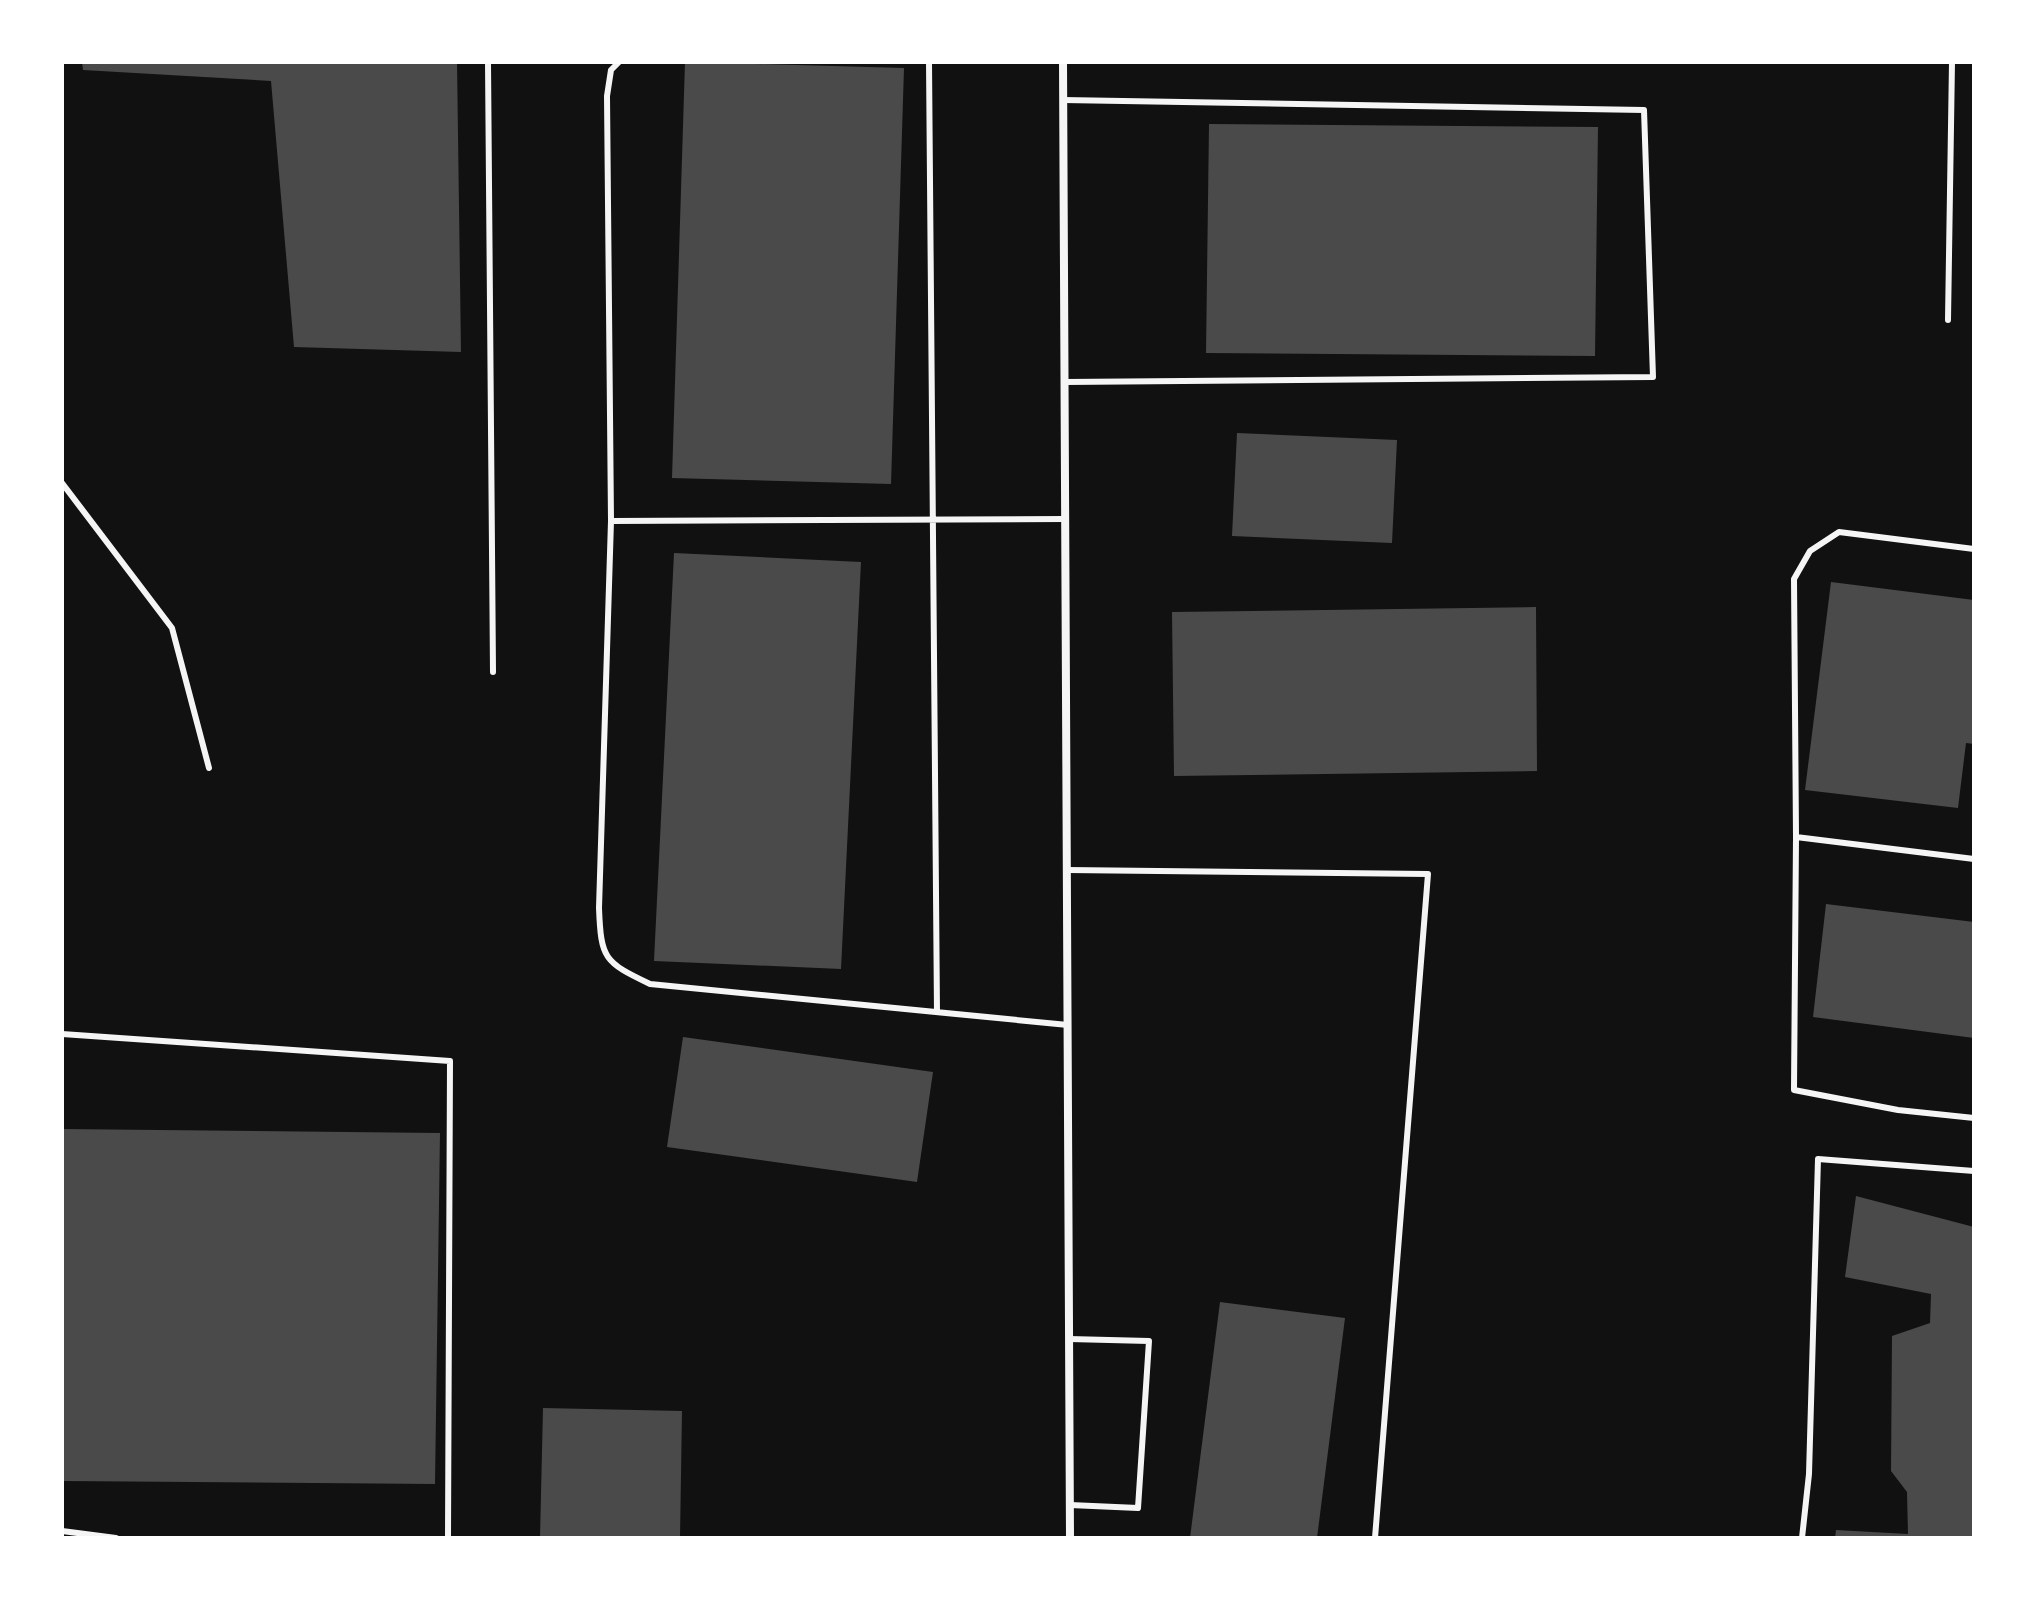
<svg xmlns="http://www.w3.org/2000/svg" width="2036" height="1600" font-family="'Fira Sans Condensed',sans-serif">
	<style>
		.building { fill: #4a4a4a }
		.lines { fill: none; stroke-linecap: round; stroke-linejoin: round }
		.service { stroke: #f5f5f5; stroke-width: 6 }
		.minor { stroke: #f5f5f5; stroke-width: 8 }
	</style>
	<rect width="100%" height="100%" fill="#111"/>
	<path class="building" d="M82,62H457L461,352L294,347L271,81L83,70Z
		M685,62L904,68L891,484L672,478Z
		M1209,124L1598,127L1595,356L1206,353Z
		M1237,433L1397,440L1392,543L1232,536Z
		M674,553L861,562L841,969L654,961Z
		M1831,582L1974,600V744L1966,743L1958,808L1805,790Z
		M1536,607L1537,771L1174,776L1172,612Z
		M1826,904L1974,922V1038L1813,1017Z
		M683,1037L933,1072L917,1182L667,1147Z
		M62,1129L440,1133L435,1484L62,1481Z
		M1856,1196L1974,1227V1538H1835L1836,1530L1908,1534L1907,1492L1891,1471L1892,1336L1930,1323L1931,1294L1845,1277Z
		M1220,1302L1345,1318L1317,1538H1190Z
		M543,1408L682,1411L680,1538H540Z"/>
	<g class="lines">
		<path class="service" d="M488,62L493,672
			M619,62L611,70L607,96L611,521L599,908C601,959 604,962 650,984L1068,1025
			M929,62L937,1012
			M1063,100L1644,110L1653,377L1065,382
			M1948,320L1952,62
			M62,483L172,628L209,768
			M611,521L1065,519
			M1974,549L1839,532L1810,551L1794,579L1796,837L1794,1090L1898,1110L1974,1118
			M1796,837L1974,859
			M1067,870L1428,874L1375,1538
			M62,1034L450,1061L448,1538
			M1069,1339L1149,1341L1138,1508L1070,1505
			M62,1531L116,1538
			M1802,1538L1809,1474L1818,1159L1974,1171"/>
		<path class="minor" d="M1063,62L1070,1538"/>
	</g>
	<rect width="2036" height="1600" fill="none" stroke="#ffffff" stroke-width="128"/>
</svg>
